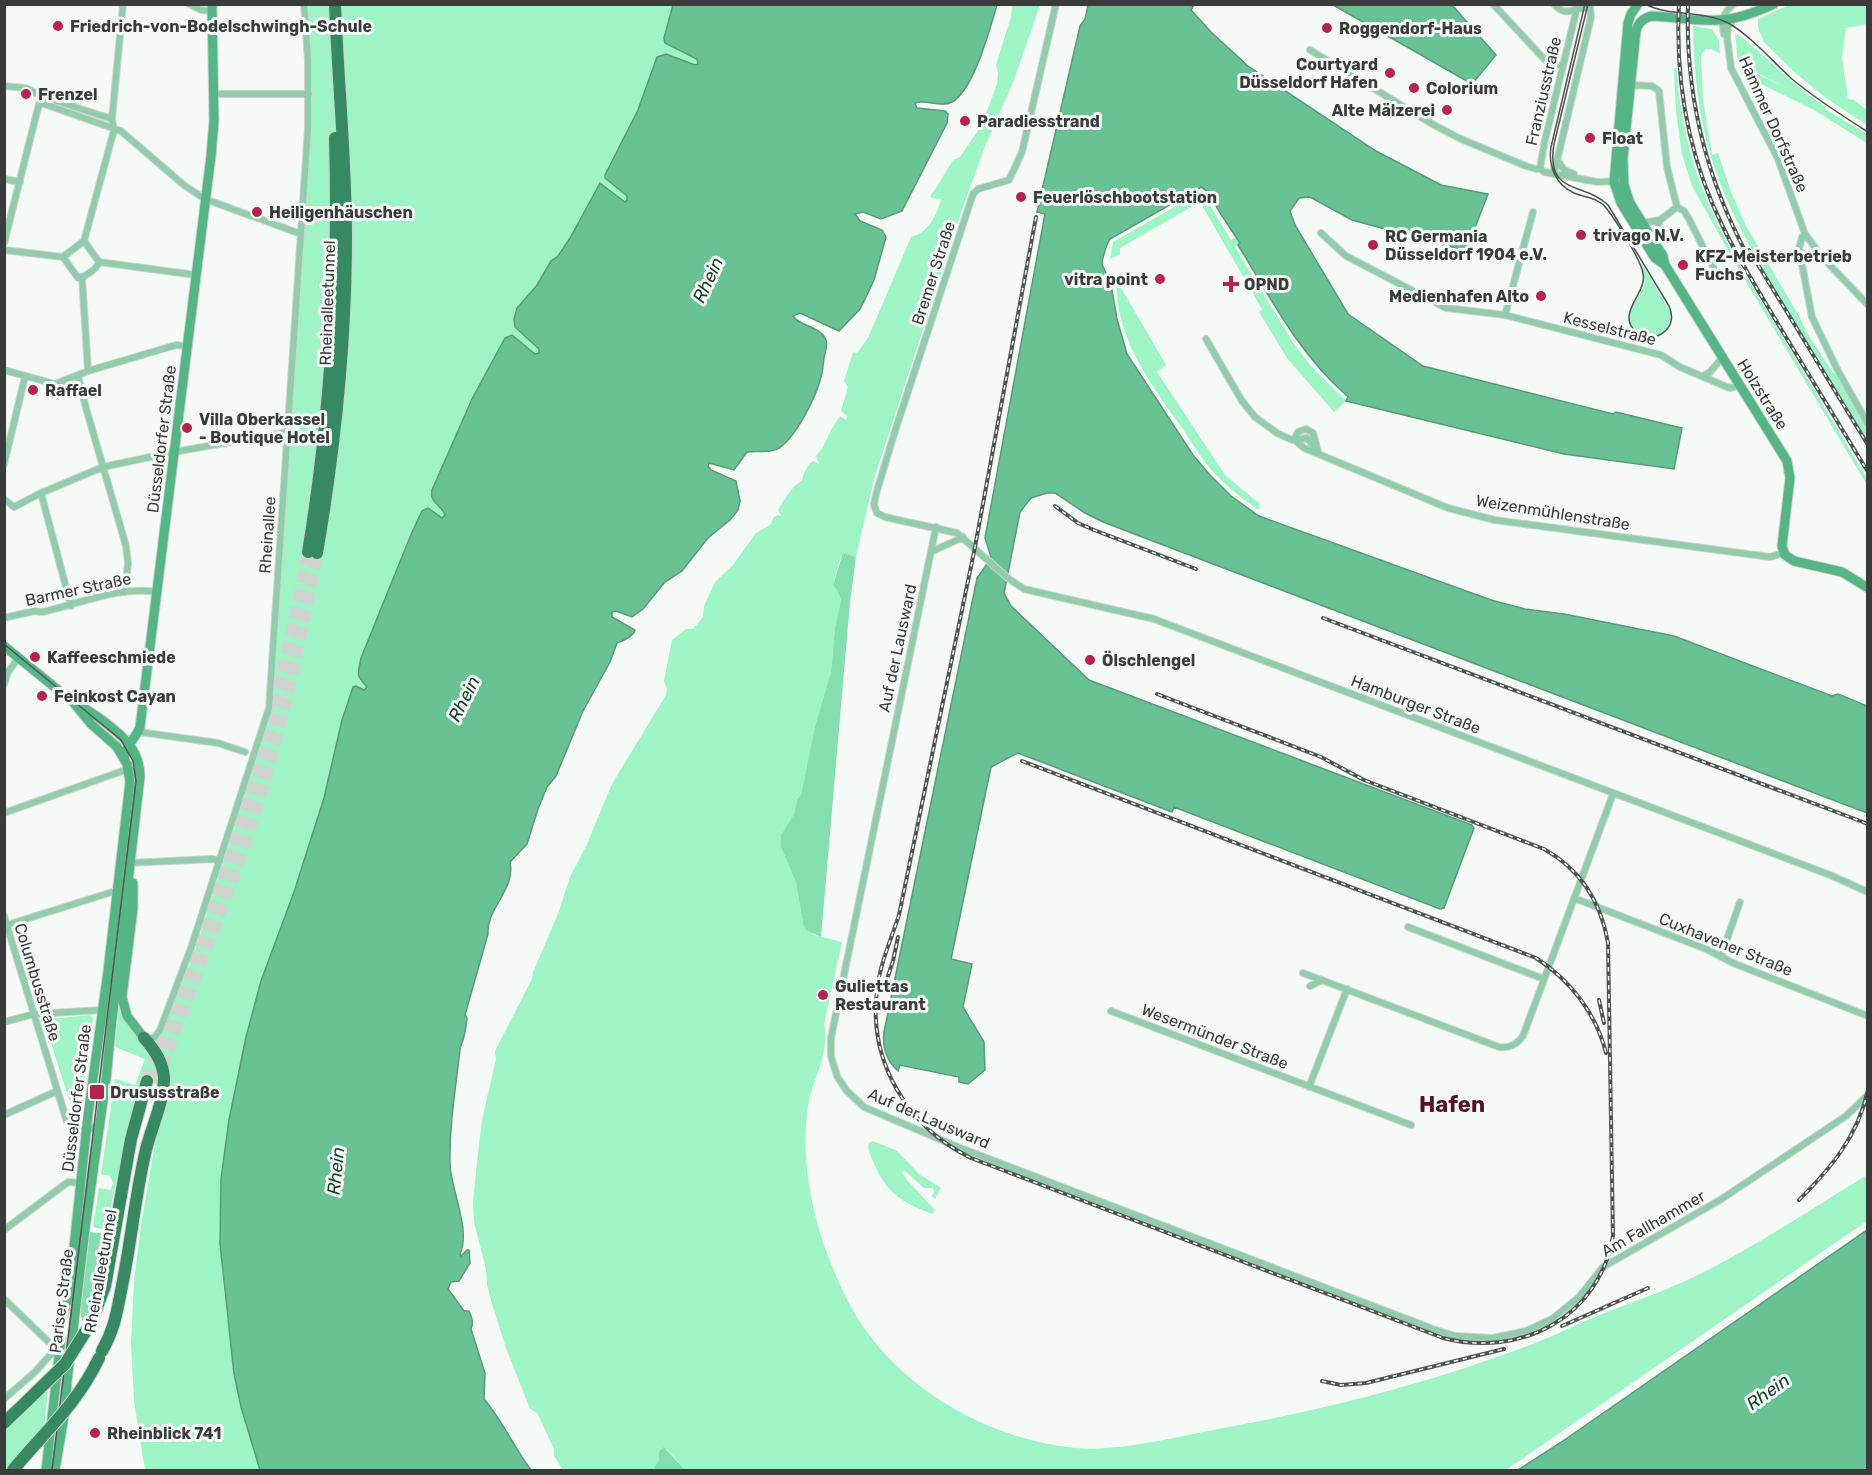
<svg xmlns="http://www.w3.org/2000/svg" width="1872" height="1475" font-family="Rubik,sans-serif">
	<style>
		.green { fill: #9ef4c5 }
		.forest { fill: #84deae }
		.water { fill: #68c293; stroke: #5a9a79; stroke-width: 1.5 }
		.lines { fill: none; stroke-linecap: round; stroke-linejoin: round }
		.highway-tunnel { stroke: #d0d4d1; stroke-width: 12; stroke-dasharray: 12 6; stroke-linecap: butt }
		.street-casing { stroke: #d0d4d1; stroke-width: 8 }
		.secondary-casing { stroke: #d0d4d1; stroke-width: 11 }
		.highway-casing { stroke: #d0d4d1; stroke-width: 14 }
		.street { stroke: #91ccab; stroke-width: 6 }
		.secondary { stroke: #55b585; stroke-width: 9 }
		.highway { stroke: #378961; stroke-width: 12 }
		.tram { stroke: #515352; stroke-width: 1.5 }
		.rail-casing { stroke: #515352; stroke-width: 4 }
		.rail { stroke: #f5faf7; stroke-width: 1.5; stroke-dasharray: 4.5; stroke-linecap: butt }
		.highway-bridge-casing { stroke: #d0d4d1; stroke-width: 14; stroke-linecap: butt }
		.highway-bridge { stroke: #378961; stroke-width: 12 }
		.poi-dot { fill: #b4244f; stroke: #f5faf7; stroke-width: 2 }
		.labels { text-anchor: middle; stroke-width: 6; stroke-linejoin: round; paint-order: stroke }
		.poi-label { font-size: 16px; font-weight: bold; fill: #3a3c3b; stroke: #f5faf7; text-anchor: start }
		.street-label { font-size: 16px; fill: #3a3c3b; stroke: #f5faf7 }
		.water-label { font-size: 18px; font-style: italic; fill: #173e2b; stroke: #f5faf7 }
		.district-label { font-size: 22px; font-weight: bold; fill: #561124; stroke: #f5faf7 }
	</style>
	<rect width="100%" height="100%" fill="#f5faf7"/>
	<path class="green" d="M307,5H673L664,38L668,45L697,59L698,62L695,65L666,54L657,57L638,110L608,167L606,178L627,197V200L625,202L602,183L585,209L570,238L558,256L551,261L537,285L517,308L514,319L515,327L539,349V353L535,354L529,349L472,399L432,490L431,494L445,515L442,518L422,511L411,532L358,670L360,681L366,685V688L346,704L324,798L294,892L261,981L246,1037L229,1120L220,1209L222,1274L234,1374L241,1407L260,1470H145L134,1401L131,1343L134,1282L141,1226L164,1091L152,1041L161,1036L194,953L271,714L309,164C310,111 313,57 307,5Z
		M1012,5H1040L1014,80L984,149L962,210L874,479L856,557L842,553L833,585L837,590L841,600L835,627L831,672L815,726L801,795L797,799L794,814L781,835V847L796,883L803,923L814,935L842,942L824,1024C830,1056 813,1076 808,1106C798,1173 819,1246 850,1305C892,1385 987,1440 1076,1448C1118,1452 1181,1436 1223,1428C1330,1409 1437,1381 1538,1342C1558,1334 1577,1324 1597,1316C1632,1302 1668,1290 1702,1273C1759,1244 1813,1208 1867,1175V1221L1506,1470H685L667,1449L659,1451V1460L654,1468L656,1470H563L554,1456V1449L537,1413L530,1409L506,1348L492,1304L487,1285L486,1269L474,1222L473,1202L477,1162L482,1120L496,1059L495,1051L532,979L533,972L558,914L570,877L587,844L612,784L666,695L667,689L664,681L672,640L686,629H693L703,617L704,606L715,582L733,565L756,533L770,525L774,517L778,515L782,517L778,510C784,501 793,484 802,481C803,474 807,465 813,461L819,464L816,456L822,449L831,430L840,416L846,420L847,416L841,411L848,387L844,381L853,352L857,353L868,338L911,237C928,233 937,215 941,199L932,198L930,196L936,188L953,160L960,157L979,129L989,106L997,84L998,73L996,65L1011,17Z
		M1789,5H1867V24L1846,28L1842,58L1848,99L1854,100L1867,110V125L1826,98L1793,71L1764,42L1758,27V19Z
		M1693,26L1712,29L1719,40L1720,54L1711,49H1706L1701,55L1703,100L1712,155L1718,153L1731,192L1746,226L1799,316L1806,331L1833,373L1837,371L1867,425V440C1842,399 1817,357 1791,316C1760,265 1729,214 1711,157C1698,115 1694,70 1693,26Z
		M1735,34L1743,38L1807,94L1826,107L1825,109L1867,134V143L1814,110L1741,74L1740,66L1789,89L1738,63Z
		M1674,68H1676C1680,111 1688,153 1704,193C1723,241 1752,285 1778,329C1808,379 1837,429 1867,478V485L1739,270L1692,186L1682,154L1676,111Z
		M1199,193L1203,194L1231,240L1237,237L1240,244L1235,247L1294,344L1311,366L1346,401L1334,412L1287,358L1259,312L1262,309L1200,202L1120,248V254L1110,259L1113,242Z
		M1641,262L1671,313C1671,342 1633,345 1629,319C1628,305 1641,297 1644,285C1646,277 1642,268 1641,262Z
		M1116,279L1166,365L1157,372L1225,475L1260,504L1258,510C1241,497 1223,484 1209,467C1198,454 1190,439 1180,425C1149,382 1115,336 1116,279Z
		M120,994L122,1007L155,1053L161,1084L144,1079C129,1126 116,1175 108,1224L102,1229L93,1227L99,1188L111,1190L113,1183L110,1176L101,1174L115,1079L135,1085L145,1059L115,1047Z
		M90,1015L93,1018L81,1109L73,1111L45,1025L49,1019Z
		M872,1141L896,1150L919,1174L941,1188L935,1199L932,1196L934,1193L933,1188H924L904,1170L902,1172L906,1179L935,1210L933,1214C902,1203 885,1192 873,1161C870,1154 867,1149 869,1143Z
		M48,1387L44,1430L8,1470H5V1431Z"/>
	<path class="forest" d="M843,553L856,557L850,602L821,937L806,930L803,923L796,883L781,847V835L794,814L797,799L801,795L815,726L831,672L835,627L841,600L837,590L833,585Z
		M90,1232L106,1234C115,1254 95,1301 88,1322L85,1320L83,1323L80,1312Z
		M664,1447L685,1470H656L654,1468L659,1460V1451Z"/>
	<path class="water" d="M673,5H997C990,28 974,90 952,102C941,108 926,99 915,103L917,108L945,111L948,114L947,123L902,211L881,219L863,212L855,214L860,221L882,230L886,237L874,280L867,295L860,309L839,331L800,313L793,316C800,327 821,326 826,340C828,346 825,352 824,358C823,364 823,371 821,377C816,397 796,437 779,448C770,454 756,450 747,452L734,470L709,463L708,466L711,470L736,481L740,501L738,510L730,520L708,538L682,571L665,582L643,609L632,617L616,611L612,612V617L635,630C633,637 624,640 617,643L610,662L583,711L556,776L547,787L538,809L527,844L510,862C516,890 486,908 488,934L465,1015L467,1018C466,1024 466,1030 464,1036C463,1041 461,1044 460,1049C456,1087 449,1125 450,1164C451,1191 471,1229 460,1254L461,1256L467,1250H469L470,1263L459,1281L451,1282L448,1289L464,1311H469C472,1317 474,1323 471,1329L485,1373L484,1399C503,1421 514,1448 531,1470H260L241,1407L234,1374L220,1244L221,1179L229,1120L246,1037L261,981L294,892L324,798L342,720L353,687L356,686L364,690L367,687C355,674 358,675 361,658L412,532L422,511L428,508L442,518L445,515C442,505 429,503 432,490L472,399L505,338L512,335L535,354L539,353V349L515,327L514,319L517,308L537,285L551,261L558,256L570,238L600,183L625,202L627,200V196L605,178V175L638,110L657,57L666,54L695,65L698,64L697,59L665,43L664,38Z
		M1088,5H1194L1191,10L1211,32L1248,66L1376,151L1441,185L1488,194L1466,251L1352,220L1310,197L1299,198L1290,211L1295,225L1348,314L1423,366L1613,414L1616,412L1682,428L1674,469L1564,454L1346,401L1348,397L1345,394C1299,354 1270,297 1238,245L1240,243L1220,213L1208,192L1201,187L1110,239C1107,243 1102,259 1102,264L1111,285L1117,319L1127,354L1193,455L1210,475L1231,496L1259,516L1491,600L1525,609L1564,614L1674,636L1832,696L1838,694L1867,706V813L1103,522L1085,513L1055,493H1047L1031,498L1020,512L1004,593L1011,606L1089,680L1472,825L1474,828L1444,908L1440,909L1174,807L1172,812L1018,753L991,767L951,959L972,964L963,1007L984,1042L985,1070L968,1084L959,1082V1077L900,1065L898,1071C886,1060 882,1048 884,1032L977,578L987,564L989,566L991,557L985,538L1045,214L1037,212L1080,26L1085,19Z
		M1333,5H1452L1496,55L1472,84Z
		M1867,1230V1470H1518L1560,1443Z"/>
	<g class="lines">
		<path class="highway-tunnel" d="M147,1081C181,987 220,895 249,799C274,718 292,635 308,552
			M156,1084C188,992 227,903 256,810C282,726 301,640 317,553"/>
		<g class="street-casing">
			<path id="street" d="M189,4L201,10L212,11
				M1056,4L1022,152L1009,180L978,189L973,194L895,431L876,494L874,505L877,513L885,517L957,533L1009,579L1024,589L1154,619L1830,875L1868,892
				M1493,4L1547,62L1562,66
				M1554,4C1569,21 1575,3 1590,9
				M1735,18L1728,26L1727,37L1731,68L1778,159L1805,234L1822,257L1868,305
				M1724,34C1721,21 1723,12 1734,4
				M1310,50L1434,125L1461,139L1526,166L1536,169L1540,168L1544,172L1597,182L1623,181
				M1629,85L1652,86L1659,91L1667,167L1677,207L1684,211L1689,219L1716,273
				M4,86L26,88L41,96L112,119
				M214,94H309
				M41,103L121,131L185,186L205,199L301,234
				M1558,161L1564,170L1574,174
				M1540,168L1545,140L1578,4
				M1549,173L1554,171L1556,165L1591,17L1590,4
				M4,179L20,182
				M1642,223L1660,220L1677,207
				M1321,233L1346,256L1446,308L1505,315L1661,355L1680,367L1727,387L1731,388L1740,385
				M1805,234L1802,237L1799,249L1812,317L1838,371L1868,424
				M1653,239L1660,220
				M84,241L114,130L112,119L123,4
				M84,241L99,262C97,269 85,277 78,278L63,257Z
				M4,243L41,96
				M4,250L63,257
				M99,262L196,275
				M82,277L88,371
				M1505,315L1533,212
				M1206,339L1242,401L1255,417L1277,433L1292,440L1307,438L1316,449
				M4,370L55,384L88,371L176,345L187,346
				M78,376L86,408L126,546L128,563L125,592
				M1703,376L1710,372L1723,357
				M55,384L74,391
				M1318,452L1313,433L1306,429L1298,432L1296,436L1297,442L1304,448L1448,508L1495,520L1770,557L1784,553
				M4,464L25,377
				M41,493L71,606
				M4,499L14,507L41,493L103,467L174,452L287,432
				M936,527L831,1038V1056L837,1076L846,1090L864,1107L958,1147L1433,1329L1455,1336L1493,1338L1526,1331L1552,1319L1579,1297L1603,1267L1720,1200L1846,1116L1868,1095
				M931,552L963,537
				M4,618L34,611L42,612C79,604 118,586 157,592
				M4,684L8,672L19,657
				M139,732L218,743L245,752
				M4,813L128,769L132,770L139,779
				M128,863L213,859L220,861
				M1574,898L1706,949L1733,963L1868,1016
				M4,916L67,1122L74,1129L86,1131L101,1124
				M7,925L112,892L118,893
				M1408,927L1544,979
				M1721,956L1740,902
				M1303,973L1499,1047C1510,1048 1516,1045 1523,1036L1613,794
				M1310,986L1322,980
				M1111,1011L1411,1125
				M4,1022L34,1014L103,1010
				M145,1038H154L160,1030L191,948L269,708L308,128V60L304,4
				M1309,1087L1347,989
				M4,1115L57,1091
				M4,1230L68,1182L81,1183
				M4,1299L60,1353L56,1352L51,1355
				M4,1399L35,1372L52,1353"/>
		</g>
		<g class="secondary-casing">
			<path id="secondary" d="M1638,4L1631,14L1628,23L1614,182L1621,203L1651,252L1655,258L1665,265
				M1774,4C1757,12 1738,19 1719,20C1697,22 1674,17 1652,16C1643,18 1638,23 1636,31L1623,159L1624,185L1630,203L1663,256L1665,265L1787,461L1790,478L1782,546L1785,555L1794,561L1842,572L1868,588
				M4,646L73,702L91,724L117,747L127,764L130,782L108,971L88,1115L69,1293L55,1347
				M124,758C125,745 136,739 140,727L211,156L214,121L212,4
				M133,883V909L122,997L127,1016L144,1038
				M46,1470L61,1339
				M55,1470L66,1405L67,1382L85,1229L106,1080L111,1029L140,777C140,749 122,735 102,720C93,714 84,707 73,702"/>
		</g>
		<g class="highway-casing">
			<path id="highway" d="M308,552C331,414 339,277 335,138
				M317,553C335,448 346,343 346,236C346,159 338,82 335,4
				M91,1323L105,1286L131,1139L147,1081
				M102,1351C115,1328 117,1311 122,1286C131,1242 135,1198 145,1154C150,1130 164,1103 164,1078C163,1062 155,1050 144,1038
				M4,1423L28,1400"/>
		</g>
		<use href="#street" class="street"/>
		<use href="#secondary" class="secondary"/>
		<use href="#highway" class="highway"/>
		<path class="tram" d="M1585,4L1551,147C1548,166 1556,185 1574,193C1586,198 1598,197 1607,209C1616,221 1640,258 1643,273C1648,293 1615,313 1636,332C1640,336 1646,338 1653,337C1659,336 1664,333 1668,328C1673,321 1672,313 1669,306L1608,205C1585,182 1545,196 1554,144L1588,4
			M1645,4C1672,18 1703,9 1730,24C1753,38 1772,61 1792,79C1816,99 1841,115 1868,132
			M4,644L121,740L133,761L136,781L52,1470"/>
		<g class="rail-casing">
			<path id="rail" d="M1679,4C1675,82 1689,159 1724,229C1740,262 1760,293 1778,324C1808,373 1838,423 1868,472
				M1688,4C1685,96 1706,180 1750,260
				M1036,217L975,547L899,915C891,940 880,963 877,990C868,1061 907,1127 971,1158L1443,1338C1520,1358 1599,1318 1613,1236L1608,943C1601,902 1580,869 1544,849L1364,780L1321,757L1157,694
				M1749,250L1868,445
				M1055,506L1078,523L1094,530L1196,569
				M1323,618L1868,824
				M1022,761L1536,958C1570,980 1596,1013 1606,1053
				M883,991L893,961L898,937
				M1599,1000L1604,1023
				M1799,1200C1831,1168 1858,1136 1868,1090
				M1562,1326L1648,1288
				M1322,1381L1341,1385L1366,1383L1504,1349"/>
		</g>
		<use href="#rail" class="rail"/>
		<g class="highway-bridge-casing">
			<path id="highway-bridge" d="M28,1400L65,1364L91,1323
				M13,1470C45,1431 76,1406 99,1358"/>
		</g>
		<use href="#highway-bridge" class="highway-bridge"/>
	</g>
	<g class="poi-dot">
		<circle cx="58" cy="26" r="6"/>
		<circle cx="1327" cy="28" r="6"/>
		<circle cx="1390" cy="73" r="6"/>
		<circle cx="1414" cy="88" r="6"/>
		<circle cx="26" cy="94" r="6"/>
		<circle cx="1447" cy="110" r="6"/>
		<circle cx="965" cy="121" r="6"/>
		<circle cx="1590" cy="138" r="6"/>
		<circle cx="1021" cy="197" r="6"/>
		<circle cx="257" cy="212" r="6"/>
		<circle cx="1581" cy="235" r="6"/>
		<circle cx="1373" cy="245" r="6"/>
		<circle cx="1683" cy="265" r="6"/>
		<circle cx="1160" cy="279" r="6"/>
		<path d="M1228 275h6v6h6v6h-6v6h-6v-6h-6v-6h6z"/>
		<circle cx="1541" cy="296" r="6"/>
		<circle cx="33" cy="390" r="6"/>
		<circle cx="187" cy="428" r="6"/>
		<circle cx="35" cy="657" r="6"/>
		<circle cx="1090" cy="660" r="6"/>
		<circle cx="42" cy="696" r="6"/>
		<circle cx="823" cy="995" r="6"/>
		<rect x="89" y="1084" width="16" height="16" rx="3"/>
		<circle cx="95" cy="1433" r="6"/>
	</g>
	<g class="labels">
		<g class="poi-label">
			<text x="70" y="32">Friedrich-von-Bodelschwingh-Schule</text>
			<text x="1339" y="34">Roggendorf-Haus</text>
			<text x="1378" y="70" text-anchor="end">Courtyard<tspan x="1378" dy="18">Düsseldorf Hafen</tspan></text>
			<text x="1426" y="94">Colorium</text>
			<text x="38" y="100">Frenzel</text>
			<text x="1435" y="116" text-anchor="end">Alte Mälzerei</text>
			<text x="977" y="127">Paradiesstrand</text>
			<text x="1602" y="144">Float</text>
			<text x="1033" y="203">Feuerlöschbootstation</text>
			<text x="269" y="218">Heiligenhäuschen</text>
			<text x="1593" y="241">trivago N.V.</text>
			<text x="1385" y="242">RC Germania<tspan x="1385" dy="18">Düsseldorf 1904 e.V.</tspan></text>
			<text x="1695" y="262">KFZ-Meisterbetrieb<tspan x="1695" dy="18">Fuchs</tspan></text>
			<text x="1148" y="285" text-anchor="end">vitra point</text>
			<text x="1244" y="290">OPND</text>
			<text x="1529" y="302" text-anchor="end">Medienhafen Alto</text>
			<text x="45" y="396">Raffael</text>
			<text x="199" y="425">Villa Oberkassel<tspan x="199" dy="18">- Boutique Hotel</tspan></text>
			<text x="47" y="663">Kaffeeschmiede</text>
			<text x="1102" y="666">Ölschlengel</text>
			<text x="54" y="702">Feinkost Cayan</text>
			<text x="835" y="992">Guliettas<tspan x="835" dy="18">Restaurant</tspan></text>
			<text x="110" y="1098">Drususstraße</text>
			<text x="107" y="1439">Rheinblick 741</text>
		</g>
		<g class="street-label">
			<text transform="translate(1543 91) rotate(-77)" y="6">Franziusstraße</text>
			<text transform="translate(1774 124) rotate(66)" y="6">Hammer Dorfstraße</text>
			<text transform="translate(933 273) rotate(-72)" y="6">Bremer Straße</text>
			<text transform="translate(327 303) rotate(-88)" y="6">Rheinalleetunnel</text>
			<text transform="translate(1610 328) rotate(14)" y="6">Kesselstraße</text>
			<text transform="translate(1763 394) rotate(58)" y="6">Holzstraße</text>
			<text transform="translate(161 439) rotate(-83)" y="6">Düsseldorfer Straße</text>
			<text transform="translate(1553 512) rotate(9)" y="6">Weizenmühlenstraße</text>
			<text transform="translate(267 535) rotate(-86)" y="6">Rheinallee</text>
			<text transform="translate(78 589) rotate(-12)" y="6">Barmer Straße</text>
			<text transform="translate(897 648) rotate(-78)" y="6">Auf der Lausward</text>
			<text transform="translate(1416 704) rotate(21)" y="6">Hamburger Straße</text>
			<text transform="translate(1726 944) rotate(22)" y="6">Cuxhavener Straße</text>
			<text transform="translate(38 982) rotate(73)" y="6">Columbusstraße</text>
			<text transform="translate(1215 1036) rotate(21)" y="6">Wesermünder Straße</text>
			<text transform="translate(76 1098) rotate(-83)" y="6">Düsseldorfer Straße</text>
			<text transform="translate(929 1118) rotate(23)" y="6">Auf der Lausward</text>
			<text transform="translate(1653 1223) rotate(-30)" y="6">Am Fallhammer</text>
			<text transform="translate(100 1271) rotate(-80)" y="6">Rheinalleetunnel</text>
			<text transform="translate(61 1301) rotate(-83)" y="6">Pariser Straße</text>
		</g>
		<g class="water-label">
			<text transform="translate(708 280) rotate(-65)" y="6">Rhein</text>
			<text transform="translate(464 699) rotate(-63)" y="6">Rhein</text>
			<text transform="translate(336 1171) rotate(-84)" y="6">Rhein</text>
			<text transform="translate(1768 1392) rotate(-36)" y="6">Rhein</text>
		</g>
		<g class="district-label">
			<text x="1452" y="1112">Hafen</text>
		</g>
	</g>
	<rect width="1872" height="1475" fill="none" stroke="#3a3c3b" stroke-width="12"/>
</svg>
